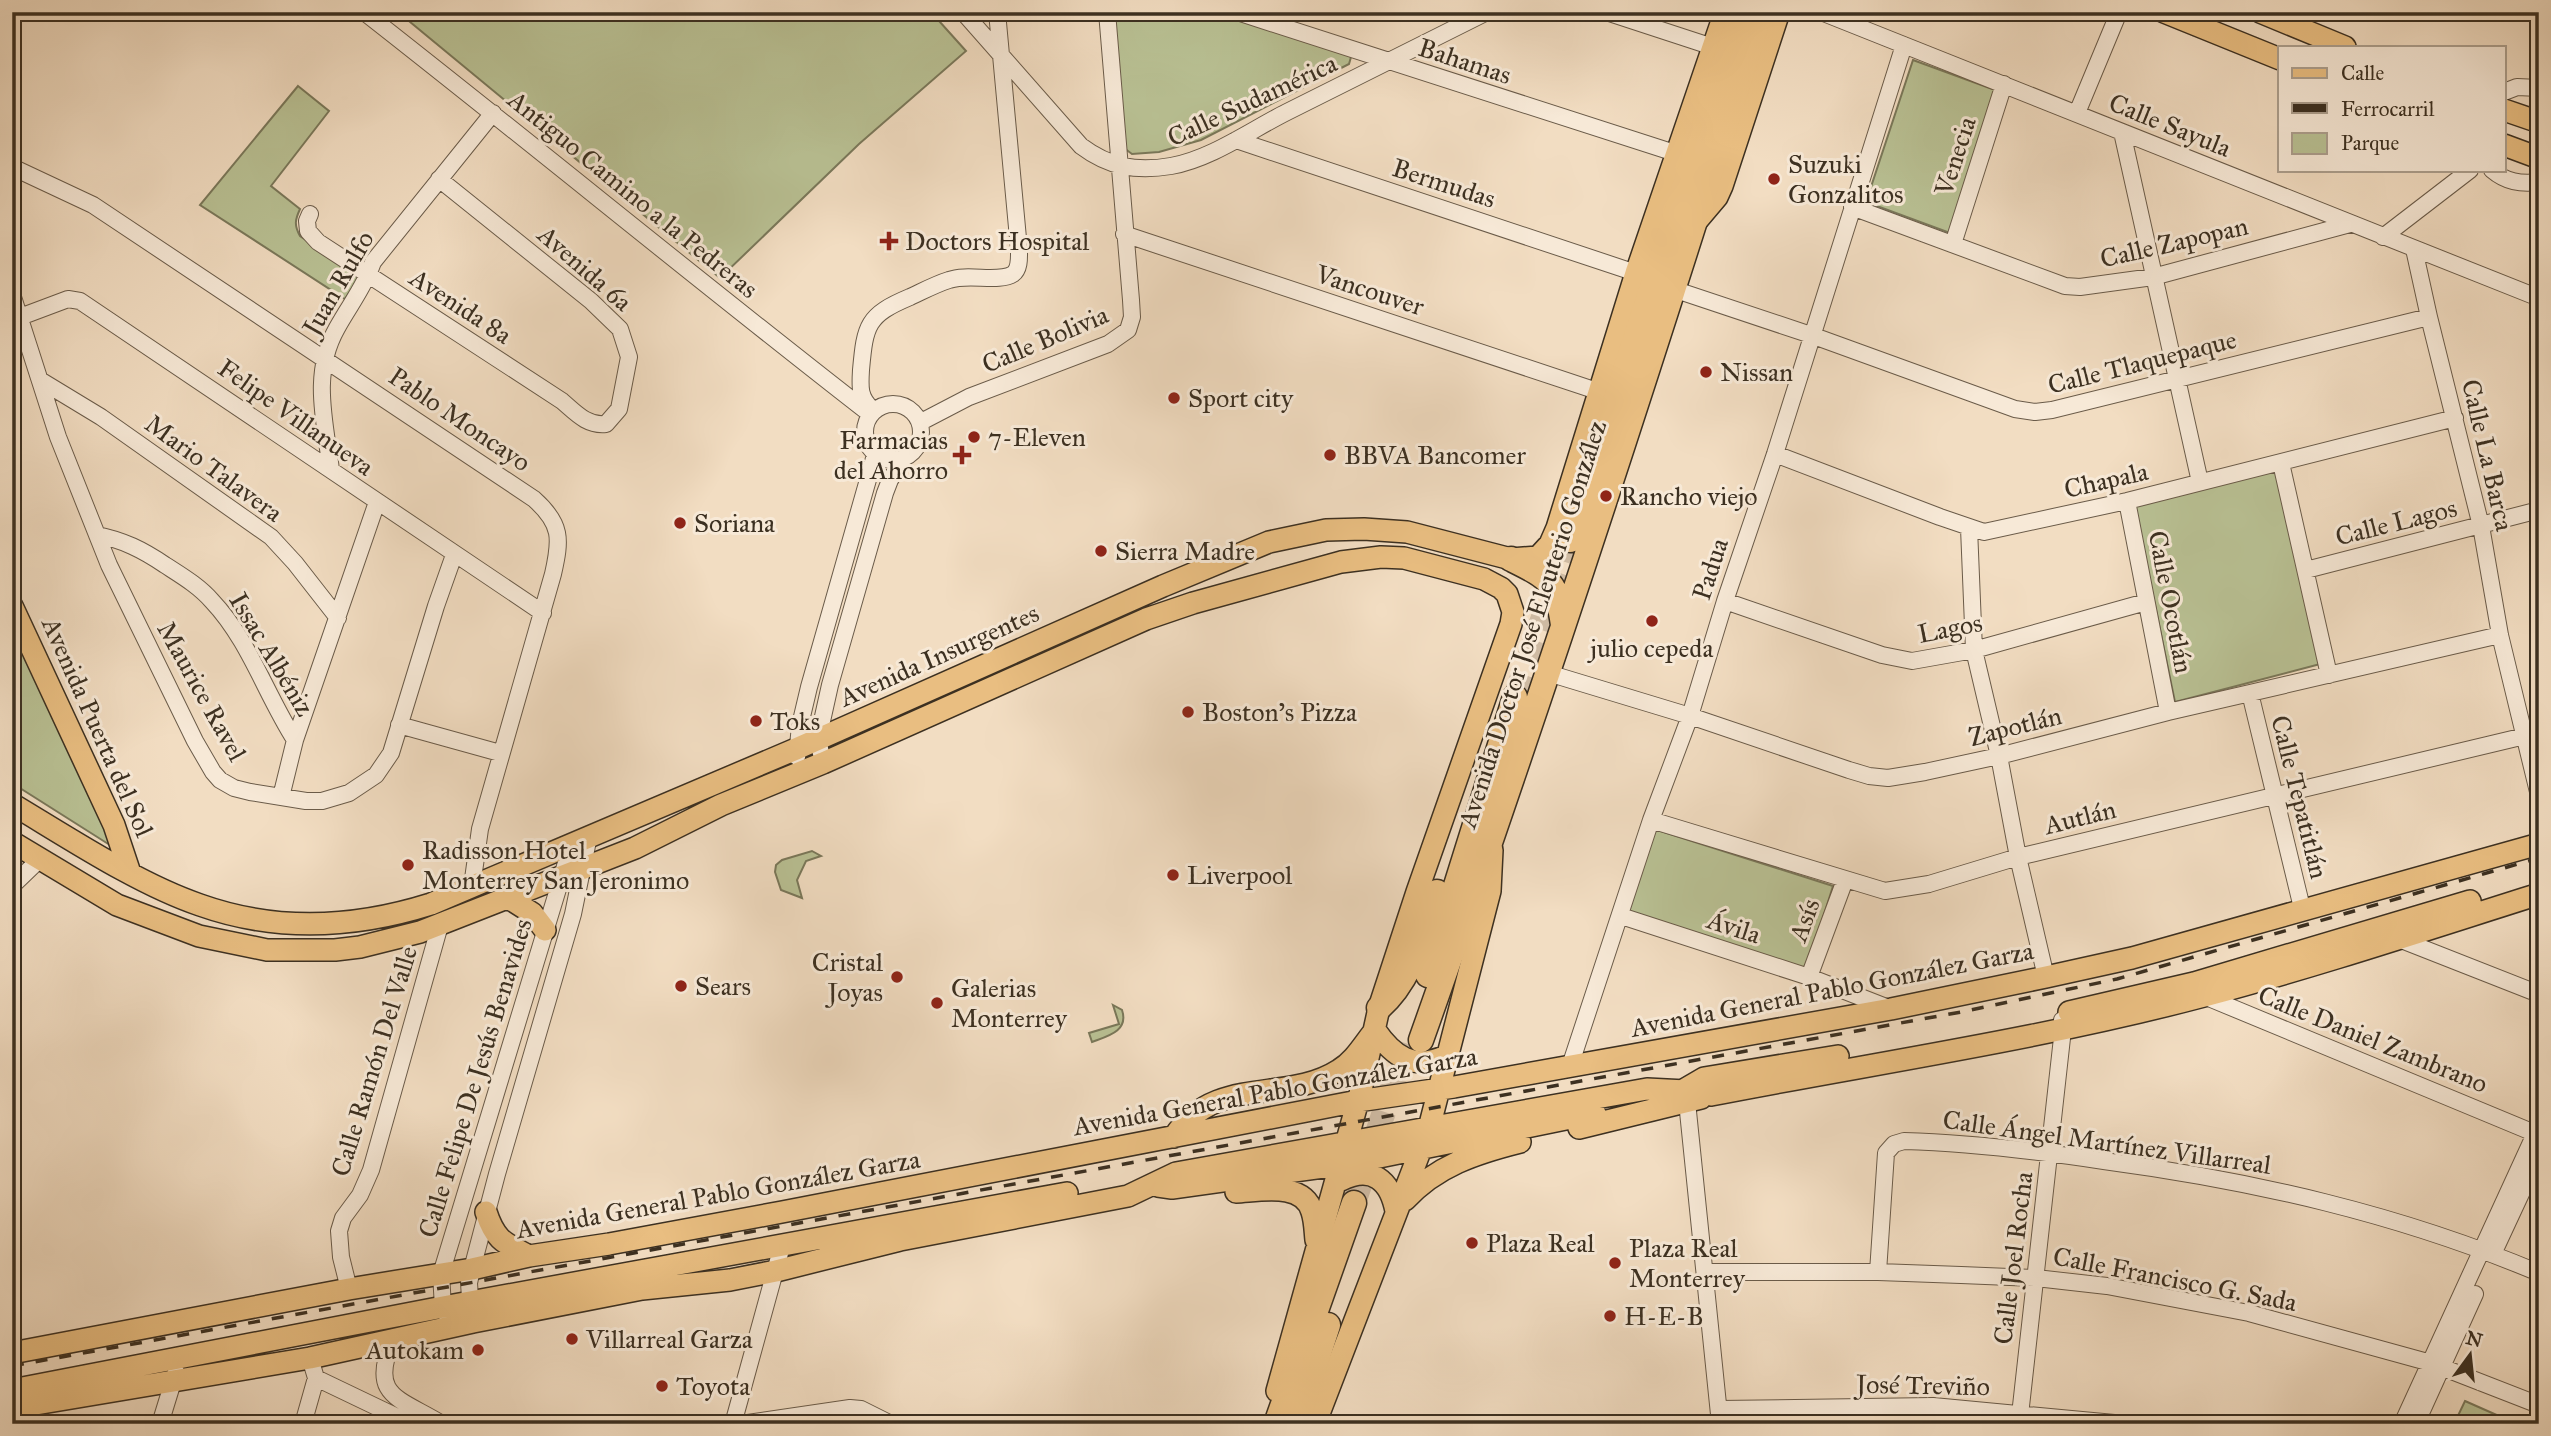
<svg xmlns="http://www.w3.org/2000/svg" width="2551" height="1436" font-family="'IM FELL Great Primer',serif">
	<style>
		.green { fill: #b9c194; stroke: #7a785a; stroke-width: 2 }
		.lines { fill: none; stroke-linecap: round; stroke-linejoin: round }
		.highway-tunnel { stroke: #cebaa2; stroke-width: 24; stroke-dasharray: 24 12; stroke-linecap: butt }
		.minor-casing { stroke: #6a5b49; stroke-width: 18 }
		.major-casing { stroke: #3c3021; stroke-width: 24 }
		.highway-casing { stroke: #3c3021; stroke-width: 27 }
		.minor { stroke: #f7e9d7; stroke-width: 16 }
		.major { stroke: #e9be81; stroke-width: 21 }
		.highway { stroke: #e9be81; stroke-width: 24 }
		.rail { stroke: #3c3021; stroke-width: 3.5; stroke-dasharray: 12 12; stroke-linecap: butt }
		.poi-dot { fill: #8f2418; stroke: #f7e9d7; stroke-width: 2.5 }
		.labels { text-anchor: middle; stroke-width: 6; stroke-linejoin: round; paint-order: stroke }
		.street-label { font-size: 26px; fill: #3c3021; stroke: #f7e9d7 }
		.poi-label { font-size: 26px; fill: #3c3021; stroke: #f7e9d7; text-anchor: start }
	</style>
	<rect width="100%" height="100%" fill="#f2ddc2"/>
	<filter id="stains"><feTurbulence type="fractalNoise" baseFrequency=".00286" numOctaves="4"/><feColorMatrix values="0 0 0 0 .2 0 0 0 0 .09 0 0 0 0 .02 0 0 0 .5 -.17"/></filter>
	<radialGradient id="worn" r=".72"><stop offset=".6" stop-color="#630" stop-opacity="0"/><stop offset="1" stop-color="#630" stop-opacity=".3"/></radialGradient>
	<path class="green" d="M398,12H931L966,51L859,144L720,278Z
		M1110,12H1226L1347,52L1351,57L1349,64L1201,140L1159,152L1132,154L1124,148Z
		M1913,60L1995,90L1950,233L1866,202Z
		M298,86L329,111L271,186L300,209C295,220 294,225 300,236L360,276L345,299L200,205Z
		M2280,468L2324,663L2175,702L2134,504Z
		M12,621L113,847L12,783Z
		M1654,829L1833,886L1807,969L1625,915Z
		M812,851L821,856L806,861L797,880L802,898L781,890L775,872L776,865L782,860Z
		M1113,1005L1122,1010C1129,1031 1108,1036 1092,1042L1089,1033L1119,1024Z
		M2465,1401L2517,1424H2454Z"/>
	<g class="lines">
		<path class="highway-tunnel" d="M1515,697L1570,540
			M1354,1203L1409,1036"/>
		<g class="minor-casing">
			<path id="minor" d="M364,12C534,145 700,282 870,414
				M963,12L1081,146C1109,167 1136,172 1171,166C1211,159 1251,130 1287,112C1353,79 1420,46 1487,12
				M1237,12L1678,154
				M1606,12L1713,47
				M1821,12L2539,298
				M2504,92L2517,87L2539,88
				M2077,113L2119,12
				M2122,132L2200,482
				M1236,140L1636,273
				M12,167L93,205L534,499C562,524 561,539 553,574L480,829L472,886
				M2492,170C2506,182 2520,184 2539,182
				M1852,207L2065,286L2080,287L2153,277L2350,224
				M310,214L307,221L308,231L318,242L562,401C576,413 587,426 606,424L619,409L629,357L620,329L591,301L439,179
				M1124,234L1600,392
				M2383,237L2470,170
				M1953,244L2004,84
				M2414,249L2429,317L2481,526L2500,635L2539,796
				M1673,289L1811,335L2015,409L2035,412L2052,410L2429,317
				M12,294L58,437L109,565L195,741L213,772L220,780L234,788L250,792L306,801H322L349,793L376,775L391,753L436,606L454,555
				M12,320L68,299L80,301L543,613
				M40,380L101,417L271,537L295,563L338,618
				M865 432a28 28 0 1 1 56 0a28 28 0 1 1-56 0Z
				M872,409C859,397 860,387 861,370C865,325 867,315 910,297C923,291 936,284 949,280C968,273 999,283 1013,274C1020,269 1019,257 1019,249L997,12
				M921,422L969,397L1108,344L1128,330L1132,317L1131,300L1107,12
				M1775,454L1940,517L1984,532L2127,501L2455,418
				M2281,463L2329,675
				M331,470C325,421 311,374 337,328C349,306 365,286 373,262L493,113
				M2127,501L2168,712
				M1969,528L1974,650L1999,756L2018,857L2046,977
				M97,535C123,540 143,550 165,565C182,576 199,586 212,601C249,640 266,695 295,740
				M2306,570L2539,510
				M1725,601L1882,655L1912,661L1974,650L2146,602
				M1548,673L1690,716L1849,770L1869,776L1888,778L1925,772L1999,756L2168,712L2500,635
				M2250,693L2303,912
				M399,725L500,753
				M797,757L800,725L809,687L875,455
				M823,763L818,739L830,685L885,493L890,480L902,460
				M281,797L295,740L377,502
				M1651,820L1885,891L1929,884L2018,857L2525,736
				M12,886L39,860
				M1621,916L1809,977L1891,1009
				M2397,936L2399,939L2539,994
				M1809,977L1845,880
				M2202,993L2204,996L2539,1135
				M1570,1066L1651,820L1690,716L1725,601L1775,454L1904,45
				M1686,1092L1720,1424
				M2493,1254L2539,1155
				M1706,1272H1878L1961,1275L2036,1278L2107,1286L2249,1313L2431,1363L2539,1405
				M1878,1272L1886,1153L1894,1144L1904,1141C1971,1143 2038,1151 2104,1161C2254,1181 2399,1214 2539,1273
				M349,1289L341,1257L339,1231L343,1218L360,1195L371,1170L440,925
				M471,1312L469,1283L472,1269L497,1174L573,914L589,836
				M446,1314L443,1307L441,1274L572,843
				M393,1340C368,1397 400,1398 442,1424
				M310,1358L316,1378L412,1424
				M1719,1409L1933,1406L2125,1424
				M733,1423H748L850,1408L861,1409L891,1424
				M160,1424L176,1372
				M303,1424L316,1378
				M733,1424L782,1246
				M2019,1424L2063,1029L2062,1020
				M2402,1424L2539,1125
				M2416,1424L2475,1294"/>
		</g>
		<g class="major-casing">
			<path id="major" d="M2164,12L2280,59
				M2260,12L2345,47
				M2504,110L2539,122
				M2504,145L2539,158
				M1695,223L1717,197L1722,186L1779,12
				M12,606L114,825L130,873
				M12,804C69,838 138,884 200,905C276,932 355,928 431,904L796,749L1163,586L1269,542L1326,530L1364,529L1407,532L1511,559L1538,557L1550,544L1557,528L1636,273L1725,12
				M12,842L117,905L199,936L267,950H335L360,947L420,932L635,848L721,805L823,763L1146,619L1193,603L1341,562L1381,557L1404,558L1484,579L1501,588L1507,594L1513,612L1511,624L1417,892L1379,1008L1361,1090L1277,1391
				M507,897L532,913L545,930
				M2069,1012L2194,983L2470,901
				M1375,1030C1393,1056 1413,1071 1446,1056
				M1680,1092L1704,1078L1838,1056
				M1579,1128L1701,1098
				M1174,1137C1215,1074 1286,1104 1339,1070C1353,1062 1362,1047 1372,1034
				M1341,1180C1372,1165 1390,1180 1396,1211
				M1158,1186L1172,1188L1345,1164L1595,1113
				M1236,1192C1259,1191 1304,1181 1312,1212C1315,1221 1315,1231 1316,1240
				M1405,1200C1436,1166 1476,1153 1520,1142
				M486,1212C495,1240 504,1243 529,1256
				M12,1353L349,1289L472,1269L529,1256L609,1244L782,1212L1358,1101L1454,1087L1891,1009L2046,977L2132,958L2539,844
				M12,1390L443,1307L1067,1193
				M12,1408L310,1358L473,1322L642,1289L730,1280L776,1271L900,1240L1128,1196L1176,1173L1647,1089L1686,1091L1711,1095C1875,1063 2042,1039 2204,996C2317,966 2428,929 2539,894
				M1315,1424L1429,1128L1490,891L1492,850"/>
		</g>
		<g class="highway-casing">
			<path id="highway" d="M1570,540L1741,12
				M1511,559C1549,578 1557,581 1563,625
				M1428,975L1515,697
				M1379,1008C1413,978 1422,933 1437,892
				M1421,1040C1542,700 1653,357 1761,12
				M1276,1424L1354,1203
				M1296,1424L1328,1325"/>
		</g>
		<use href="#minor" class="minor"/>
		<use href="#major" class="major"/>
		<use href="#highway" class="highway"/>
		<path class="rail" d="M12,1366L1961,1012L2117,979L2539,858"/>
	</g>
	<g class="poi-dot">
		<circle cx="1774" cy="179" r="7"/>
		<path d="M885.5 230.5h7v7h7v7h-7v7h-7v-7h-7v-7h7z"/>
		<circle cx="1706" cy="372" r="7"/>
		<circle cx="1174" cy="398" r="7"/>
		<circle cx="974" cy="437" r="7"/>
		<path d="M958.5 444.5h7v7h7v7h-7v7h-7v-7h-7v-7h7z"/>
		<circle cx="1330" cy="455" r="7"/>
		<circle cx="1606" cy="496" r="7"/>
		<circle cx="680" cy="523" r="7"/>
		<circle cx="1101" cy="551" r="7"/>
		<circle cx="1652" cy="621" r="7"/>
		<circle cx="1188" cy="712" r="7"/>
		<circle cx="756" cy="721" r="7"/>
		<circle cx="408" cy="865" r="7"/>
		<circle cx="1173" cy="875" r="7"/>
		<circle cx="897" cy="977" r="7"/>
		<circle cx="681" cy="986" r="7"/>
		<circle cx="937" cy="1003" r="7"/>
		<circle cx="1472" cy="1243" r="7"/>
		<circle cx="1615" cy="1263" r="7"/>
		<circle cx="1610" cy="1316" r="7"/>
		<circle cx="572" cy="1339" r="7"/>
		<circle cx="478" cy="1350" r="7"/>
		<circle cx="662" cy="1386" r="7"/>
	</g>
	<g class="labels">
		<g class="street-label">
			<text transform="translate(1465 61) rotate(18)" y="9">Bahamas</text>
			<text transform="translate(1252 100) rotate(-25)" y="9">Calle Sudamérica</text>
			<text transform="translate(2170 125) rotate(22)" y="9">Calle Sayula</text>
			<text transform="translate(1955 156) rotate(-72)" y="9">Venecia</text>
			<text transform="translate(1444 183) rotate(18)" y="9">Bermudas</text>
			<text transform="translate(633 194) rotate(39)" y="9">Antiguo Camino a la Pedreras</text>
			<text transform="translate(2174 242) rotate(-13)" y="9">Calle Zapopan</text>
			<text transform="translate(585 268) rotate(41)" y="9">Avenida 6a</text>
			<text transform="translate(338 283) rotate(-60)" y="9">Juan Rulfo</text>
			<text transform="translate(1370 290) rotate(18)" y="9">Vancouver</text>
			<text transform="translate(461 306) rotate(33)" y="9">Avenida 8a</text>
			<text transform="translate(1045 339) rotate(-23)" y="9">Calle Bolivia</text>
			<text transform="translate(2142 362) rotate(-14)" y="9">Calle Tlaquepaque</text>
			<text transform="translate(296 417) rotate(35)" y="9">Felipe Villanueva</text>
			<text transform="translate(460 419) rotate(34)" y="9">Pablo Moncayo</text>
			<text transform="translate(2488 455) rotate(77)" y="9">Calle La Barca</text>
			<text transform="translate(214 468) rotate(36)" y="9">Mario Talavera</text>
			<text transform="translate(2106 480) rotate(-13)" y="9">Chapala</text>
			<text transform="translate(2396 522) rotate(-14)" y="9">Calle Lagos</text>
			<text transform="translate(1710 569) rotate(-72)" y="9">Padua</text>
			<text transform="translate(2171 602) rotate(79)" y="9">Calle Ocotlán</text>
			<text transform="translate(1532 624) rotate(-72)" y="9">Avenida Doctor José Eleuterio González</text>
			<text transform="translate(1950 628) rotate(-11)" y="9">Lagos</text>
			<text transform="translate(272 654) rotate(59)" y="9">Issac Albéniz</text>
			<text transform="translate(939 655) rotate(-24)" y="9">Avenida Insurgentes</text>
			<text transform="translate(202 691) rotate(61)" y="9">Maurice Ravel</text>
			<text transform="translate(2015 726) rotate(-14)" y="9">Zapotlán</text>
			<text transform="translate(98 727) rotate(66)" y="9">Avenida Puerta del Sol</text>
			<text transform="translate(2300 797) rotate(76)" y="9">Calle Tepatitlán</text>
			<text transform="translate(2080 817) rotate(-14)" y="9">Autlán</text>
			<text transform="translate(1804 920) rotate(-70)" y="9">Asís</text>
			<text transform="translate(1734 927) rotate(18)" y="9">Ávila</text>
			<text transform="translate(1832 989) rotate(-11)" y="9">Avenida General Pablo González Garza</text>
			<text transform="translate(2373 1039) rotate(22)" y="9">Calle Daniel Zambrano</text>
			<text transform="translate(374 1061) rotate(-73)" y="9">Calle Ramón Del Valle</text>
			<text transform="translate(475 1078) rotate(-73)" y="9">Calle Felipe De Jesús Benavides</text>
			<text transform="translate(1275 1091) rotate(-10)" y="9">Avenida General Pablo González Garza</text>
			<text transform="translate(2107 1142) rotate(8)" y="9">Calle Ángel Martínez Villarreal</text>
			<text transform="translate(718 1194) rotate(-10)" y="9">Avenida General Pablo González Garza</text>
			<text transform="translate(2013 1258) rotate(-83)" y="9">Calle Joel Rocha</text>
			<text transform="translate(2175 1279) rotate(11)" y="9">Calle Francisco G. Sada</text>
			<text transform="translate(1923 1385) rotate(1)" y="9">José Treviño</text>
		</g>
		<g class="poi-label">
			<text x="1788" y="173">Suzuki<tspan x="1788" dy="30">Gonzalitos</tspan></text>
			<text x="905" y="250">Doctors Hospital</text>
			<text x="1720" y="381">Nissan</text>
			<text x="1188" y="407">Sport city</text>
			<text x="988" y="446">7-Eleven</text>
			<text x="948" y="449" text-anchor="end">Farmacias<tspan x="948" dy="30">del Ahorro</tspan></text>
			<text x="1344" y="464">BBVA Bancomer</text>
			<text x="1620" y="505">Rancho viejo</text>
			<text x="694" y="532">Soriana</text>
			<text x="1115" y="560">Sierra Madre</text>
			<text x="1652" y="657" text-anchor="middle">julio cepeda</text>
			<text x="1202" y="721">Boston's Pizza</text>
			<text x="770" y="730">Toks</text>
			<text x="422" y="859">Radisson Hotel<tspan x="422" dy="30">Monterrey San Jeronimo</tspan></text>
			<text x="1187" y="884">Liverpool</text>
			<text x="883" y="971" text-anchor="end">Cristal<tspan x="883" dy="30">Joyas</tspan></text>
			<text x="695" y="995">Sears</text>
			<text x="951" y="997">Galerias<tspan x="951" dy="30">Monterrey</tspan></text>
			<text x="1486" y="1252">Plaza Real</text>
			<text x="1629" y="1257">Plaza Real<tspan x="1629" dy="30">Monterrey</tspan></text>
			<text x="1624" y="1325">H-E-B</text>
			<text x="586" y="1348">Villarreal Garza</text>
			<text x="464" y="1359" text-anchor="end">Autokam</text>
			<text x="676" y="1395">Toyota</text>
		</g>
	</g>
	<rect width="2551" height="1436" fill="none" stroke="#f2ddc2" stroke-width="42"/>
	<rect x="14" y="14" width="2523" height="1408" fill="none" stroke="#3c3021" stroke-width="3.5"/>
	<rect x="21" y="21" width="2509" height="1394" fill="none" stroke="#3c3021" stroke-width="2"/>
	<rect x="2278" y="46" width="228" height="126" fill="#f7e9d7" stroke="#ac9f8e" stroke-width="2"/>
	<rect x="2292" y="68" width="35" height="10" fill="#e9be81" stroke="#ac9f8e" stroke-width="2"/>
	<text x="2341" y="80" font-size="21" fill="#3c3021">Calle</text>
	<rect x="2292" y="103" width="35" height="10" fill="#3c3021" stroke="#ac9f8e" stroke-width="2"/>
	<text x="2341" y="116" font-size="21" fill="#3c3021">Ferrocarril</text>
	<rect x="2292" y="133" width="35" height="21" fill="#b9c194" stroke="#ac9f8e" stroke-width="2"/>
	<text x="2341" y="150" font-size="21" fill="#3c3021">Parque</text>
	<g transform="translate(2470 1355) rotate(15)" stroke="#f7e9d7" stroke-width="5" paint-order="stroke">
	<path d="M0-5L12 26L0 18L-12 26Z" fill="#3c3021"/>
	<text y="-10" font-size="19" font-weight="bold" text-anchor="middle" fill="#3c3021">N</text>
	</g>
	<rect width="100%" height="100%" filter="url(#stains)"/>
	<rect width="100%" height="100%" fill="url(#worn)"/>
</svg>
